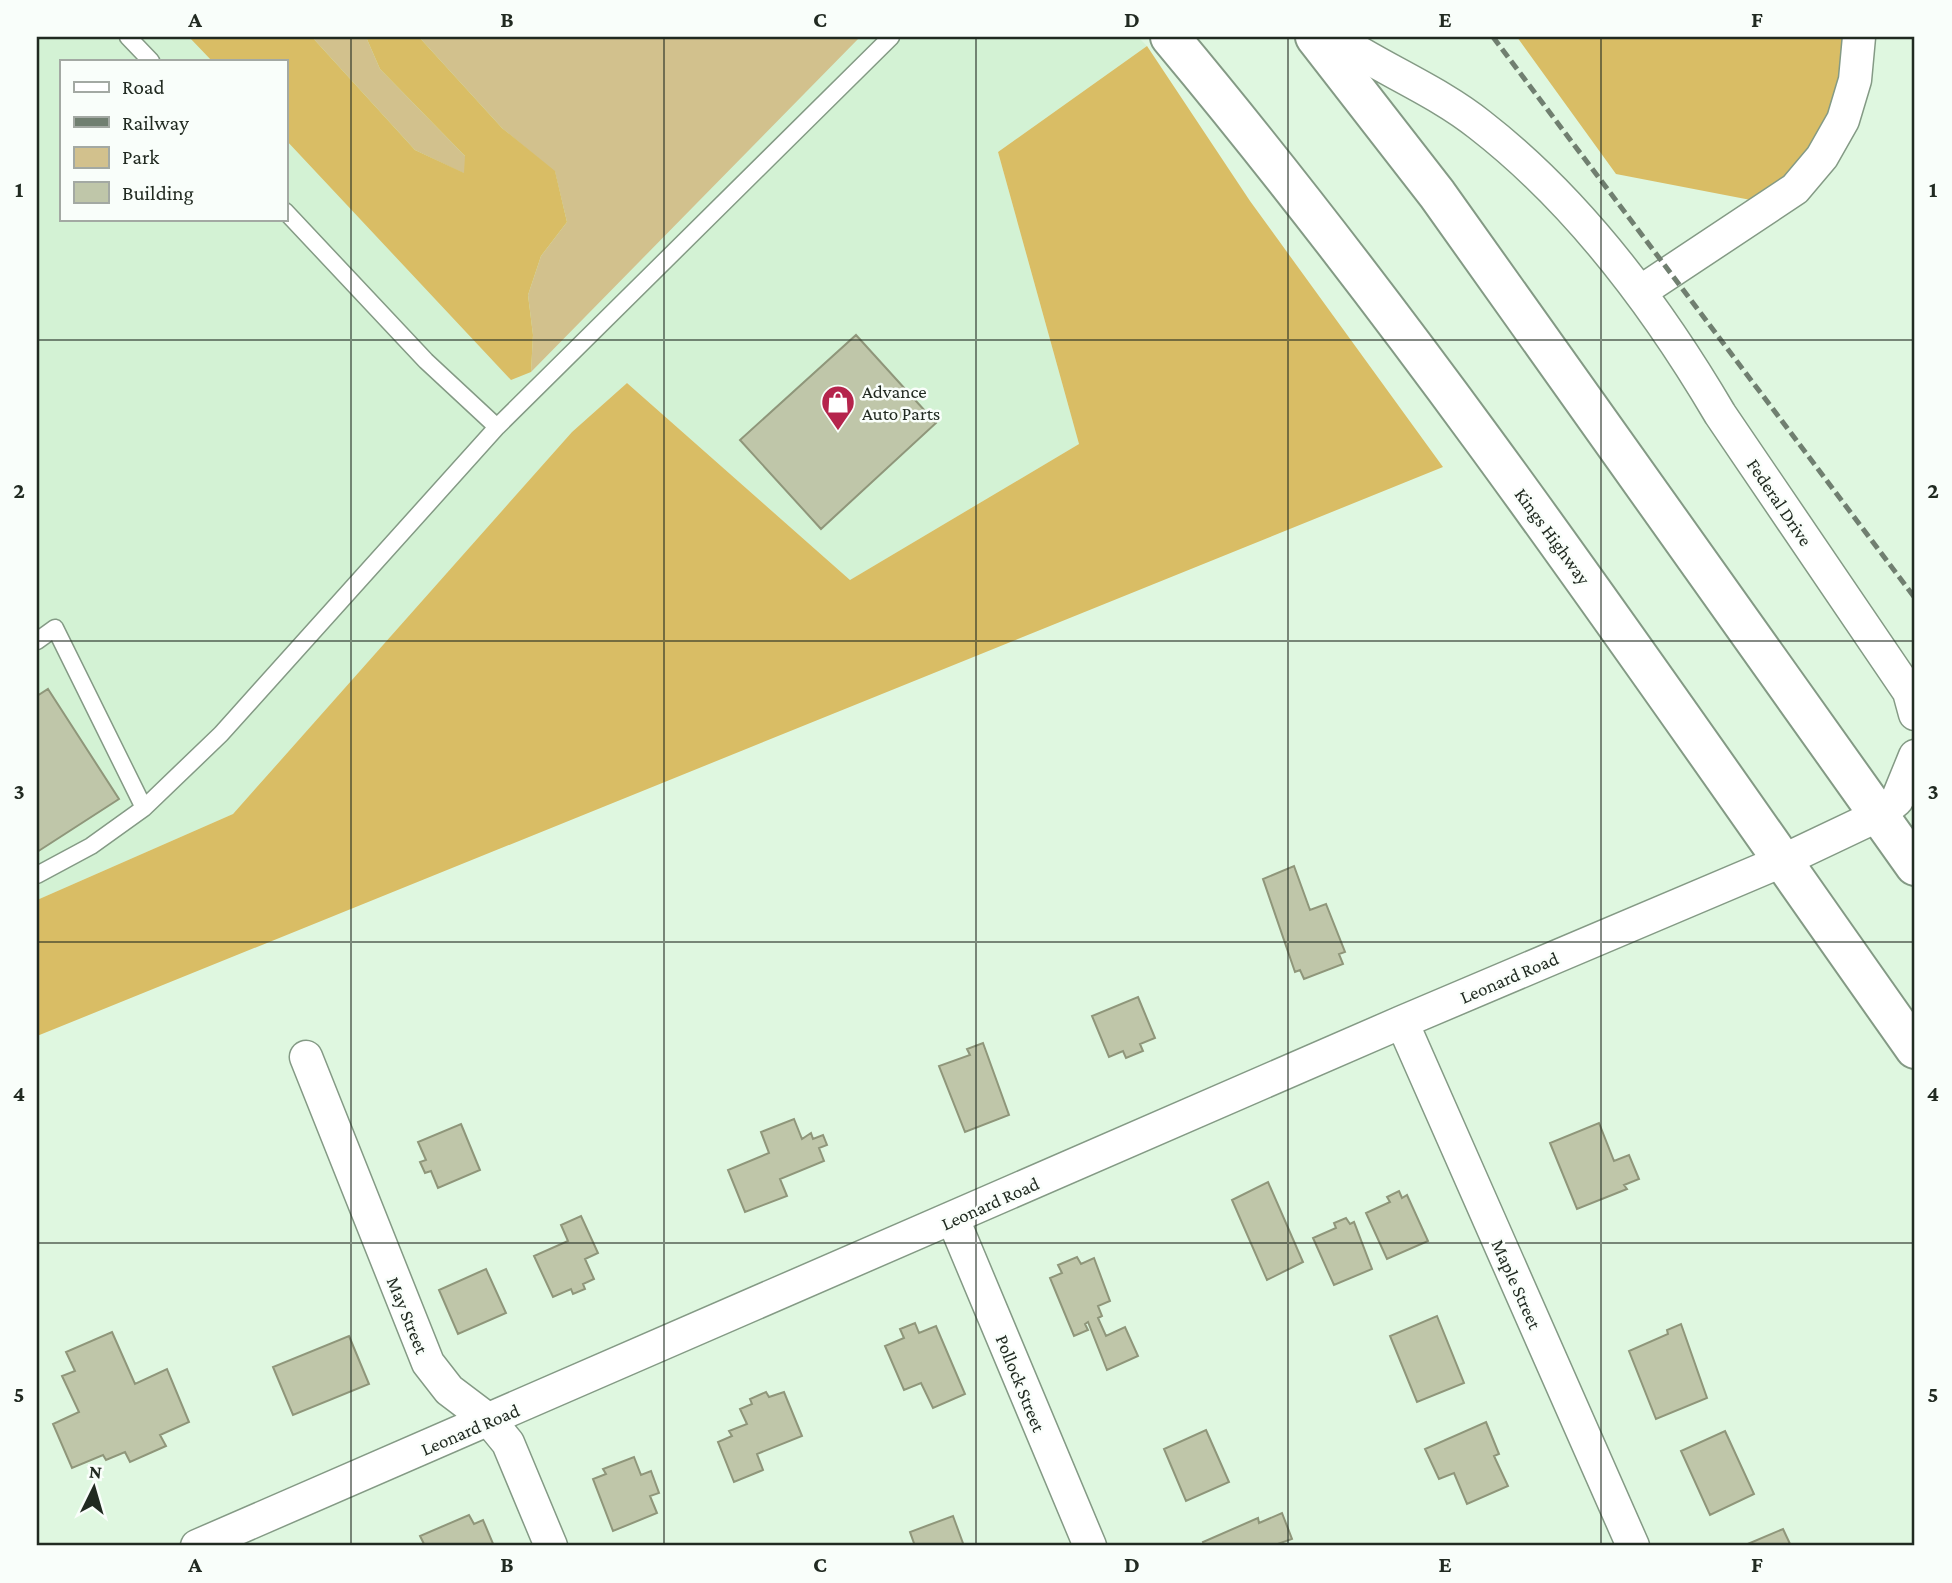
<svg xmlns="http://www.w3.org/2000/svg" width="1952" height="1583" font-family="'Crimson Pro',serif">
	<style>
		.built { fill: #d3f2d4; fill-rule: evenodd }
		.green { fill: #d2c18d }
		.forest { fill: #d9bd65 }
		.building { fill: #bfc6a9; stroke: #8f967a; stroke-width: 2 }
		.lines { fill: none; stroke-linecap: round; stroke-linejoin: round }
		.lane-casing { stroke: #849a85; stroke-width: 19 }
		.street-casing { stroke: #849a85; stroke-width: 35 }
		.highway-casing { stroke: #849a85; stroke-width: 42 }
		.lane { stroke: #fff; stroke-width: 16 }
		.street { stroke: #fff; stroke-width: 32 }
		.highway { stroke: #fff; stroke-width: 38 }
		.rail { stroke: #707f70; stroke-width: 5; stroke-dasharray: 10 5; stroke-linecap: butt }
		.grid { fill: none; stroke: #212a21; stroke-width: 2; stroke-opacity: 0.55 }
		.labels { text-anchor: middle; stroke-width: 5; stroke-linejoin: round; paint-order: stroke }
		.poi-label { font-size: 19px; fill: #212a21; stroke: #f9fefa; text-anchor: start }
		.street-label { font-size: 19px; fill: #212a21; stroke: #f9fefa }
		.neatline { fill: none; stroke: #212a21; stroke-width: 2.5 }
		.grid-label { font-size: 23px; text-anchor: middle; font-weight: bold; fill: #212a21 }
	</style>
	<rect width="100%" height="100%" fill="#dff7e0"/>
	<path class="built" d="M37,37H1138L1147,46L998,152L1079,444L850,580L627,383L572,432L233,814L37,900ZM61,61H285V219H61Z"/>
	<path class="green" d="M312,37H366L380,69L465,156V174L415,150Z
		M419,37H860L531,372L533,335L528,295L541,256L567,222L555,172L502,128Z"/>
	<path class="forest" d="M189,37H312L415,150L464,173L465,156L380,69L366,37H419L502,128L555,171L567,222L541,256L528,295L533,335L531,372L511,380L285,139V61H212Z
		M1517,37H1849L1841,97L1817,151L1756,201L1616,174Z
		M1147,46L1250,201L1443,467L37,1036V900L233,814L572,432L627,383L850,580L1079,444L998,152Z"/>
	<path class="building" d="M856,335L936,423L821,529L740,440Z
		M48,689L119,799L37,852V696Z
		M1294,866L1310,910L1326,904L1345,952L1339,954L1343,964L1304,979L1300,970L1295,972L1263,879Z
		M1138,997L1155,1038L1140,1044L1143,1051L1126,1058L1123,1051L1109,1057L1092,1016Z
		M983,1043L1009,1115L965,1132L939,1066L970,1055L967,1049Z
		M794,1119L802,1139L811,1133L813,1139L823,1135L827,1145L819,1148L824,1161L780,1179L787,1196L745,1212L728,1170L769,1153L761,1132Z
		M1599,1123L1614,1161L1629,1155L1639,1179L1624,1185L1627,1189L1577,1209L1550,1143Z
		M461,1124L480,1170L438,1188L431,1171L425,1173L420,1162L426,1160L418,1142Z
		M1268,1182L1303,1262L1267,1280L1232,1200Z
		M1399,1191L1402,1198L1407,1195L1428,1241L1387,1259L1366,1213L1390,1202L1387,1197Z
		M581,1216L598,1253L585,1259L594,1279L583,1284L585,1289L573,1294L571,1289L553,1297L534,1256L568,1241L561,1225Z
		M1346,1218L1350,1224L1354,1222L1372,1269L1334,1285L1313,1238L1336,1228L1334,1223Z
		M1077,1257L1081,1264L1094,1258L1110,1301L1098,1306L1102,1316L1098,1318L1106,1336L1125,1327L1138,1356L1107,1370L1088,1322L1085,1324L1088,1330L1074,1336L1050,1278L1062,1273L1058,1265Z
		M486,1269L506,1313L458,1334L439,1290Z
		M1437,1316L1464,1383L1417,1402L1390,1336Z
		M915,1323L919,1333L936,1326L965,1394L933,1408L921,1383L904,1390L885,1346L904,1338L900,1329Z
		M1681,1324L1707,1398L1656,1419L1629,1351L1668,1334L1667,1330Z
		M112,1332L135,1384L167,1369L189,1422L160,1435L166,1446L130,1462L125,1452L106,1460L103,1455L72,1468L53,1424L79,1412L62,1376L75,1371L66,1352Z
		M349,1336L369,1384L293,1415L273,1367Z
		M766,1392L769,1397L784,1392L802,1436L757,1454L763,1470L734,1482L718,1442L732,1436L729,1431L747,1424L740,1409L752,1404L750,1399Z
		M1486,1422L1499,1454L1494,1456L1508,1486L1467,1504L1454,1473L1439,1479L1425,1449Z
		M1206,1430L1229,1482L1186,1501L1164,1449Z
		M1725,1431L1754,1494L1710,1515L1681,1451Z
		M634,1457L641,1475L651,1471L659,1493L650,1496L657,1513L613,1531L593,1479L606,1474L603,1469Z
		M1282,1513L1292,1539L1272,1546H1205L1203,1542L1258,1518L1259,1523Z
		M469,1515L474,1524L483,1520L494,1546H421L424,1544L420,1536Z
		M953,1516L964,1546H915L910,1532Z
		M1783,1529L1791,1546H1743Z"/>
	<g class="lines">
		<g class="lane-casing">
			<path id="lane" d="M128,37L151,61
				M285,211L426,361L497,427
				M37,641L55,628L144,808
				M37,875L91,846L144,808L221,734L497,427L891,37"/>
		</g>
		<g class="street-casing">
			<path id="street" d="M1334,37C1380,68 1438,91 1480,125C1579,202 1657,307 1720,414L1909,692L1915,714
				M1640,292L1795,189L1822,157L1843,120L1855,80L1859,37
				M1402,1022L1633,1546
				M306,1057L428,1363L449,1390L490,1421L508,1443L551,1546
				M953,1219L1090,1546
				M197,1546L1402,1022L1782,861L1879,815L1897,800L1915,756"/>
		</g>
		<g class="highway-casing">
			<path id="highway" d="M1170,37C1439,359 1673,707 1915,1049
				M1315,37L1437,194L1915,866"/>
		</g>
		<use href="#lane" class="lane"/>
		<use href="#street" class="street"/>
		<use href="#highway" class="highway"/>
		<path class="rail" d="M1493,37L1915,598"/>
	</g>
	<path class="grid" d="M351,37V1546M664,37V1546M976,37V1546M1288,37V1546M1601,37V1546M37,340H1915M37,641H1915M37,942H1915M37,1243H1915"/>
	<defs>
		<g id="shop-pin" transform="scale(1.75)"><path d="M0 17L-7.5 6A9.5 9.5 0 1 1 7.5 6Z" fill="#b5244c" stroke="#f9fefa"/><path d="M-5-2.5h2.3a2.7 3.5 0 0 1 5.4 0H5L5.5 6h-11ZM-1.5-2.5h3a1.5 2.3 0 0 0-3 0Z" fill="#fff"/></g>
	</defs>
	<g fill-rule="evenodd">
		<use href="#shop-pin" x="838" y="402"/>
	</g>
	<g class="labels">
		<g class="poi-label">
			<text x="862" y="398">Advance<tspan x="862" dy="22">Auto Parts</tspan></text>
		</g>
		<g class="street-label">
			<text transform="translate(1780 502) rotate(56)" y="7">Federal Drive</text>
			<text transform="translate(1553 536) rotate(54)" y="7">Kings Highway</text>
			<text transform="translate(1509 977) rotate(-23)" y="7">Leonard Road</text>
			<text transform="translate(990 1203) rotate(-24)" y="7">Leonard Road</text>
			<text transform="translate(1517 1284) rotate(66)" y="7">Maple Street</text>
			<text transform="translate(408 1315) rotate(68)" y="7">May Street</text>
			<text transform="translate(1021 1383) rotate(68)" y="7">Pollock Street</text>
			<text transform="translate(470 1429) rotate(-23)" y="7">Leonard Road</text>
		</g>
	</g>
	<rect width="1952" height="1583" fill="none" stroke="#f9fefa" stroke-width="77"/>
	<rect x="60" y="60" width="228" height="161" fill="#f9fefa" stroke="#a3a9a3" stroke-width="2"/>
	<rect x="74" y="82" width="35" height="10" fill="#ffffff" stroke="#a3a9a3" stroke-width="2"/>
	<text x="122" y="94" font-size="21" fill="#212a21">Road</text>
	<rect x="74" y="117" width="35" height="10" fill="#707f70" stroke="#a3a9a3" stroke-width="2"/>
	<text x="122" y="130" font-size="21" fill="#212a21">Railway</text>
	<rect x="74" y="147" width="35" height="21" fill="#d2c18d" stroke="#a3a9a3" stroke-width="2"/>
	<text x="122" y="164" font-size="21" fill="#212a21">Park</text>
	<rect x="74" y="182" width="35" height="21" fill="#bfc6a9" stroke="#a3a9a3" stroke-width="2"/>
	<text x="122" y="200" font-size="21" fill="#212a21">Building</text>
	<g transform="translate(94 1488) rotate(5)" stroke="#f9fefa" stroke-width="5" paint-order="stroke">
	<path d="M0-5L12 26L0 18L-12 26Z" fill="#212a21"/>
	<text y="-10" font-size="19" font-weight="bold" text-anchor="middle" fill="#212a21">N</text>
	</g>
	<rect x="38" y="38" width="1875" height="1506" class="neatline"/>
	<g class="grid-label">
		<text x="195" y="27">A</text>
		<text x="507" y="27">B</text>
		<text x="820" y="27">C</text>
		<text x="1132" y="27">D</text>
		<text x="1445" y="27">E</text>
		<text x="1757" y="27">F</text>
		<text x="19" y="197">1</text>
		<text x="1933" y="197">1</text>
		<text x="19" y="498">2</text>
		<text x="1933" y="498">2</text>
		<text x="19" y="799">3</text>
		<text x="1933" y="799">3</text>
		<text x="19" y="1101">4</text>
		<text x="1933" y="1101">4</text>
		<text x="19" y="1402">5</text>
		<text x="1933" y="1402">5</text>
		<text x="195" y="1572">A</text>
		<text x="507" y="1572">B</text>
		<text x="820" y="1572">C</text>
		<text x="1132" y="1572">D</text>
		<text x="1445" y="1572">E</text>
		<text x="1757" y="1572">F</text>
	</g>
</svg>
